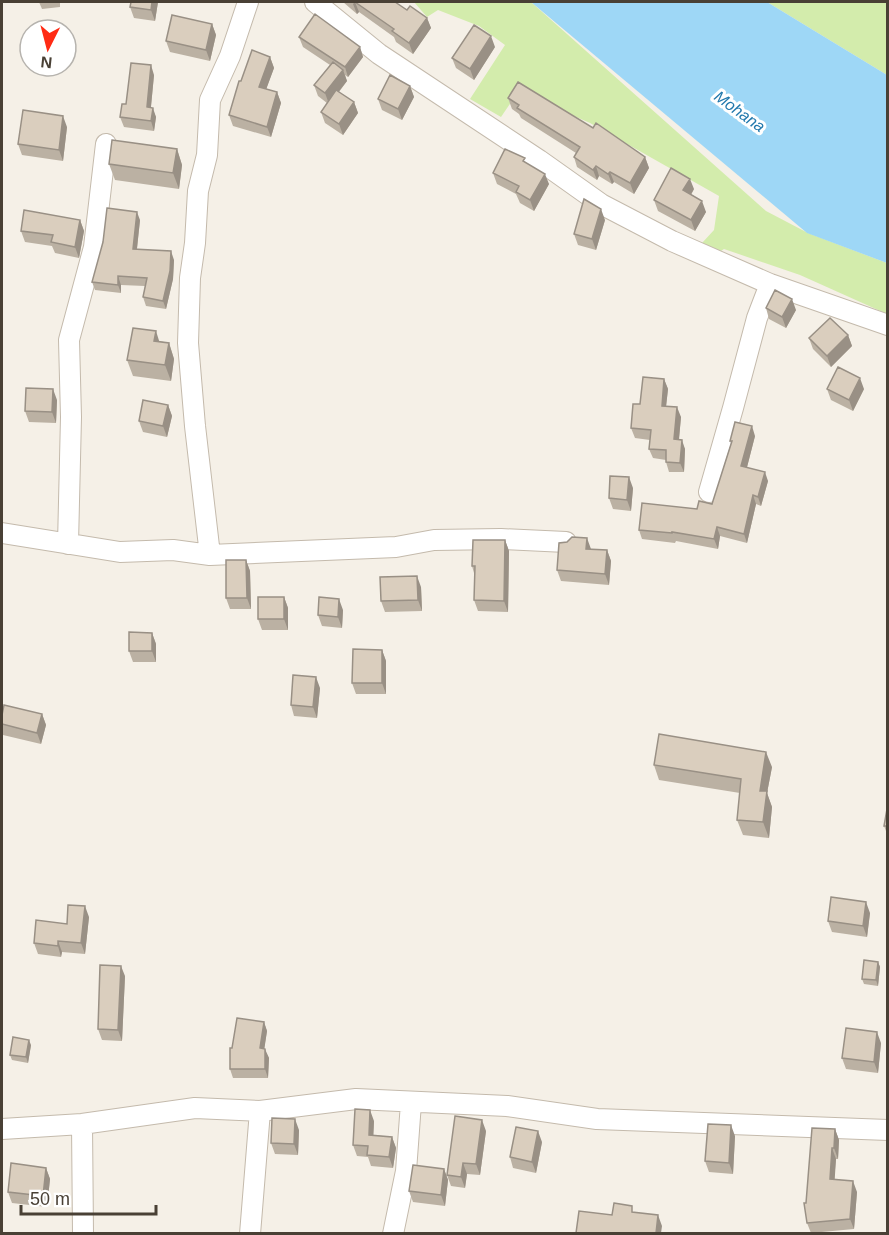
<svg xmlns="http://www.w3.org/2000/svg" width="889" height="1235" font-family="Helvetica,sans-serif">
	<style>
		.grass { fill: #d3ecac }
		.water { fill: #9ed7f6 }
		.lines { fill: none; stroke-linecap: round; stroke-linejoin: round }
		.minor-casing { stroke: #c4baac; stroke-width: 22 }
		.minor { stroke: #fff; stroke-width: 20 }
		.wall { fill: #bbb1a3 }
		.shaded-wall { fill: #999085 }
		.building { fill: #dacebe; stroke: #999085; stroke-width: 1.5 }
		.labels { text-anchor: middle; stroke-width: 6; stroke-linejoin: round; paint-order: stroke }
		.water-label { font-size: 16px; font-style: italic; fill: #2379ad; stroke: #fff }
	</style>
	<rect width="100%" height="100%" fill="#f5f0e7"/>
	<path class="grass" d="M414,2H531L766,211L808,233L887,263V314L800,275L724,249L721,251L702,243L714,230L719,196L590,123L549,105L520,89L501,117L470,99L505,45L479,26L438,10L427,17Z
		M767,2H887V75Z"/>
	<path class="water" d="M531,2H767L887,75V263L807,233Z"/>
	<g class="lines">
		<g class="minor-casing">
			<path id="minor" d="M315,2L379,54L539,160L601,204L672,241L770,284L888,325
				M709,492L733,408L757,318L770,284
				M2,533L120,552L173,550L210,555L396,547L434,540L501,539L566,542
				M68,544L71,417L69,340L94,247L106,144
				M210,555L195,426L188,343L190,278L195,243L198,191L207,155L210,100L230,56L248,2
				M82,1124L83,1234
				M2,1129L82,1124L195,1108L260,1111L356,1099L507,1106L597,1119L888,1130
				M250,1234L260,1111
				M393,1234L406,1171L411,1103"/>
		</g>
		<use href="#minor" class="minor"/>
	</g>
	<path class="wall" d="M39,2H60V7L42,9Z
		M158,2L155,21L134,18L130,7Z
		M343,2H395L407,10L427,18L431,28L413,54L396,42L394,37L359,12L357,14Z
		M212,24L216,35L210,61L170,52L166,41Z
		M299,37L360,47L363,57L348,77L345,75L347,81L339,92L354,102L358,113L343,135L325,123L321,112L327,103L318,96L314,85L330,65L303,47Z
		M495,47L474,80L456,68L452,58Z
		M270,57L274,68L266,89L277,92L281,103L271,137L233,126L229,115L241,81Z
		M154,75L151,107L156,117L154,131L124,127L120,117L126,104Z
		M410,86L414,97L402,120L382,110L378,99Z
		M508,98L593,128L645,157L649,168L634,194L614,182L612,184L599,176L597,180L577,167L574,157L576,153L521,118L519,114L512,109Z
		M67,127L63,161L22,155L18,144Z
		M177,149L182,165L179,189L115,180L109,164Z
		M526,163L549,184L534,211L520,203L516,194L497,184L493,173Z
		M694,189L691,195L706,212L695,231L658,211L654,200Z
		M80,220L84,231L79,258L55,253L52,246L25,242L21,231Z
		M140,220L137,249L174,260L173,279L166,309L146,306L143,297L145,286L121,285V293L95,290L92,282Z
		M605,220L596,250L578,245L574,234Z
		M766,308L796,310L786,328L769,319Z
		M848,335L852,346L831,367L813,349L809,338Z
		M159,341L169,343L174,359L171,381L133,376L127,360Z
		M664,379L668,389L666,406L681,417L679,439L685,449L684,472H669L666,462V460L653,458L649,449L650,440L635,438L631,428L640,404Z
		M827,389H864L853,411L831,400Z
		M57,400L56,423L29,422L25,411Z
		M168,405L172,416L167,437L143,432L139,421Z
		M755,436L747,467L768,481L761,506L756,504L747,543L720,536L718,549L676,541L675,543L642,539L639,530L712,504L731,443L730,441Z
		M633,488L631,511L613,509L609,498Z
		M505,540L509,551L508,612L478,611L474,600V573L472,566Z
		M591,549L607,550L611,561L609,585L561,581L557,570Z
		M246,560L250,571L251,609H230L226,598Z
		M421,587L422,611L385,612L381,601Z
		M284,597L288,608V630H262L258,619Z
		M343,610L342,628L322,626L318,615Z
		M152,633L156,644V662H133L129,651Z
		M382,650L386,661V694H356L352,683Z
		M320,688L317,718L294,716L291,705Z
		M42,714L46,725L41,744L3,735L2,730V715Z
		M654,765L772,767L767,793L772,807L769,838L743,835L737,820L740,793L659,780Z
		M888,809V836L884,826Z
		M870,913L867,937L832,932L828,921Z
		M89,917L85,954L62,952L61,957L38,954L34,943L67,924Z
		M878,962L880,967L878,986L864,984L862,979Z
		M125,976L122,1041L102,1040L98,1029Z
		M264,1022L267,1031L264,1049L269,1058L268,1078H233L230,1069L232,1048Z
		M881,1043L878,1073L846,1069L842,1058Z
		M31,1045L28,1063L12,1060L10,1055Z
		M374,1121L373,1135L392,1137L396,1148L393,1168L371,1166L368,1157L357,1156L353,1145Z
		M835,1129L839,1140L838,1159H836L834,1180L857,1192L854,1229L811,1233L807,1223L806,1203Z
		M299,1130L298,1155L275,1154L271,1143Z
		M486,1131L480,1175L467,1174L465,1188L451,1186L447,1175Z
		M735,1136L733,1174L709,1172L705,1161Z
		M542,1142L536,1173L513,1168L510,1157Z
		M46,1168L50,1179L47,1207L12,1203L8,1192Z
		M444,1169L448,1180L445,1206L413,1202L409,1191Z"/>
	<path class="shaded-wall" d="M152,2H158L155,21L151,10Z
		M355,2L359,12L357,14L353,4Z
		M427,18L431,28L413,54L409,43Z
		M212,24L216,35L210,61L206,50Z
		M491,36L495,47L474,80L470,69Z
		M360,47L363,57L348,77L345,67Z
		M270,57L274,68L263,98L259,87Z
		M151,65L154,75L150,116L147,107Z
		M343,70L347,81L329,104L325,93Z
		M410,86L414,97L402,120L398,109Z
		M277,92L281,103L271,137L267,127Z
		M354,102L358,113L343,135L339,124Z
		M153,108L156,117L154,131L151,121Z
		M63,116L67,127L63,161L59,150Z
		M177,149L182,165L179,189L173,173Z
		M645,157L649,168L634,194L630,183Z
		M596,166L599,176L597,180L593,170Z
		M610,172L614,182L612,184L608,174Z
		M545,174L549,184L534,211L530,200Z
		M690,179L694,189L687,201L683,190Z
		M702,201L706,212L695,231L691,220Z
		M601,209L605,220L596,250L592,239Z
		M137,212L140,220L136,257L133,249Z
		M80,220L84,231L79,258L75,247Z
		M171,251L174,260L173,279L166,309L163,301Z
		M118,276L121,285V293L118,285Z
		M792,299L796,310L786,328L782,317Z
		M156,331L161,347L154,341Z
		M848,335L852,346L831,367L827,356Z
		M169,343L174,359L171,381L165,365Z
		M860,378L864,389L853,411L849,400Z
		M664,379L668,389L665,416L662,406Z
		M53,389L57,400L56,423L52,412Z
		M168,405L172,416L167,437L163,426Z
		M677,407L681,417L678,449L674,439Z
		M752,426L755,436L745,475L741,466Z
		M682,440L685,449L684,472L680,463Z
		M765,472L768,481L761,506L758,497Z
		M629,477L633,488L631,511L627,500Z
		M753,495L756,504L747,543L744,534Z
		M717,527L720,536L718,549L714,539Z
		M587,538L591,549H586Z
		M505,540L509,551L508,612L504,601Z
		M2,541L3,545L2,564Z
		M607,550L611,561L609,585L605,574Z
		M246,560L250,571L251,609L247,598Z
		M417,576L421,587L422,611L418,600Z
		M284,597L288,608V630L284,619Z
		M339,599L343,610L342,628L338,617Z
		M152,633L156,644V662L152,651Z
		M382,650L386,661V694L382,683Z
		M316,677L320,688L317,718L313,707Z
		M42,714L46,725L41,744L37,733Z
		M766,752L772,767L767,793L772,807L769,838L763,822L760,791Z
		M866,902L870,913L867,937L863,926Z
		M85,906L89,917L85,954L81,943Z
		M58,941L62,952L61,957L58,946Z
		M878,962L880,967L878,986L876,980Z
		M121,966L125,976L122,1041L118,1030Z
		M264,1022L267,1031L263,1058L260,1048Z
		M877,1032L881,1043L878,1073L874,1062Z
		M29,1040L31,1045L28,1063L26,1057Z
		M265,1049L269,1058L268,1078L265,1069Z
		M370,1110L374,1121L373,1146L369,1135Z
		M295,1119L299,1130L298,1155L294,1144Z
		M482,1120L486,1131L480,1175L476,1164Z
		M731,1125L735,1136L733,1174L729,1163Z
		M835,1129L839,1140L838,1159L834,1148Z
		M538,1131L542,1142L536,1173L532,1162Z
		M392,1137L396,1148L393,1168L389,1157Z
		M832,1148L836,1159L834,1190L830,1179Z
		M463,1163L467,1174L465,1188L461,1177Z
		M46,1168L50,1179L47,1207L43,1196Z
		M444,1169L448,1180L445,1206L441,1195Z
		M853,1181L857,1192L854,1229L850,1219Z
		M658,1215L662,1226L661,1233H656Z"/>
	<path class="building" d="M131,2H152L151,10L130,7Z
		M355,2H395L407,10L410,6L427,18L409,43L392,31L394,29Z
		M315,14L360,47L345,67L299,37Z
		M172,15L212,24L206,50L166,41Z
		M474,25L491,36L470,69L452,58Z
		M252,50L270,57L259,87L277,92L267,127L229,115L239,81H241Z
		M333,62L343,70L325,93L314,85Z
		M131,63L151,65L147,107L153,108L151,121L120,117L122,104H126Z
		M390,75L410,86L398,109L378,99Z
		M518,82L593,128L596,123L645,157L630,183L610,172L608,174L596,166L593,170L574,157L580,147L517,108L519,105L508,98Z
		M336,90L354,102L339,124L321,112Z
		M23,110L63,116L59,150L18,144Z
		M112,140L177,149L173,173L109,164Z
		M505,149L525,158L523,161L545,174L530,200L516,192L519,186L493,173Z
		M671,168L690,179L683,190L702,201L691,220L654,200Z
		M584,199L601,209L592,239L574,234Z
		M107,208L137,212L133,249L171,251L170,271L163,301L143,297L147,278L118,276V285L92,282L103,242Z
		M24,210L80,220L75,247L51,242L53,235L21,231Z
		M775,290L792,299L782,317L766,308Z
		M830,318L848,335L827,356L809,338Z
		M133,328L156,331L154,341L169,343L165,365L127,360Z
		M838,367L860,378L849,400L827,389Z
		M643,377L664,379L662,406L677,407L674,439L682,440L680,463L666,462V450L649,449L651,430L631,428L633,404H640Z
		M26,388L53,389L52,412L25,411Z
		M143,400L168,405L163,426L139,421Z
		M735,422L752,426L741,466L765,472L758,497L753,495L744,534L717,527L714,539L672,532V533L639,530L642,503L697,509L699,501L712,504L732,441H730Z
		M610,476L629,477L627,500L609,498Z
		M572,537L587,538L586,549L607,550L605,574L557,570L559,543L567,542Z
		M473,540H505L504,601L474,600L475,566H472Z
		M226,560H246L247,598H226Z
		M417,576L418,600L381,601L380,577Z
		M258,597H284V619H258Z
		M319,597L339,599L338,617L318,615Z
		M129,632L152,633V651H129Z
		M353,649L382,650V683H352Z
		M293,675L316,677L313,707L291,705Z
		M4,705L42,714L37,733L2,724V715Z
		M659,734L766,752L760,791H767L763,822L737,820L741,779L654,765Z
		M887,809H888V826H884Z
		M831,897L866,902L863,926L828,921Z
		M68,905L85,906L81,943L58,941V946L34,943L36,920L67,924Z
		M864,960L878,962L876,980L862,979Z
		M100,965L121,966L118,1030L98,1029Z
		M237,1018L264,1022L260,1048L265,1049V1069H230V1048H232Z
		M846,1028L877,1032L874,1062L842,1058Z
		M13,1037L29,1040L26,1057L10,1055Z
		M355,1109L370,1110L369,1135L392,1137L389,1157L367,1155L368,1146L353,1145Z
		M455,1116L482,1120L476,1164L463,1163L461,1177L447,1175Z
		M272,1118L295,1119L294,1144L271,1143Z
		M708,1124L731,1125L729,1163L705,1161Z
		M516,1127L538,1131L532,1162L510,1157Z
		M812,1128L835,1129L834,1148H832L830,1179L853,1181L850,1219L807,1223L804,1203H806Z
		M11,1163L46,1168L43,1196L8,1192Z
		M413,1165L444,1169L441,1195L409,1191Z
		M614,1203L632,1206V1212L658,1215L656,1233H576L579,1211L612,1215Z"/>
	<g class="labels">
		<g class="water-label">
			<text transform="translate(740 111) rotate(36)" y="6">Mohana</text>
		</g>
	</g>
	<rect width="889" height="1235" fill="none" stroke="#494035" stroke-width="6"/>
	<g transform="translate(48 48) rotate(186)"><circle r="28" fill="#ffffff" stroke="#b6b3ae" stroke-width="1.5"/>
	<path d="M0-4.5L10 22L0 15L-10 22Z" fill="#ff2b14"/>
	<text y="-9" font-size="16" font-weight="bold" text-anchor="middle" fill="#494035">N</text>
	</g>
	<path d="M21 1205v9h135v-9" fill="none" stroke="#494035" stroke-width="3"/>
	<text x="30" y="1205" font-size="18" fill="#494035" stroke="#ffffff" stroke-width="4.5" paint-order="stroke">50 m</text>
</svg>
